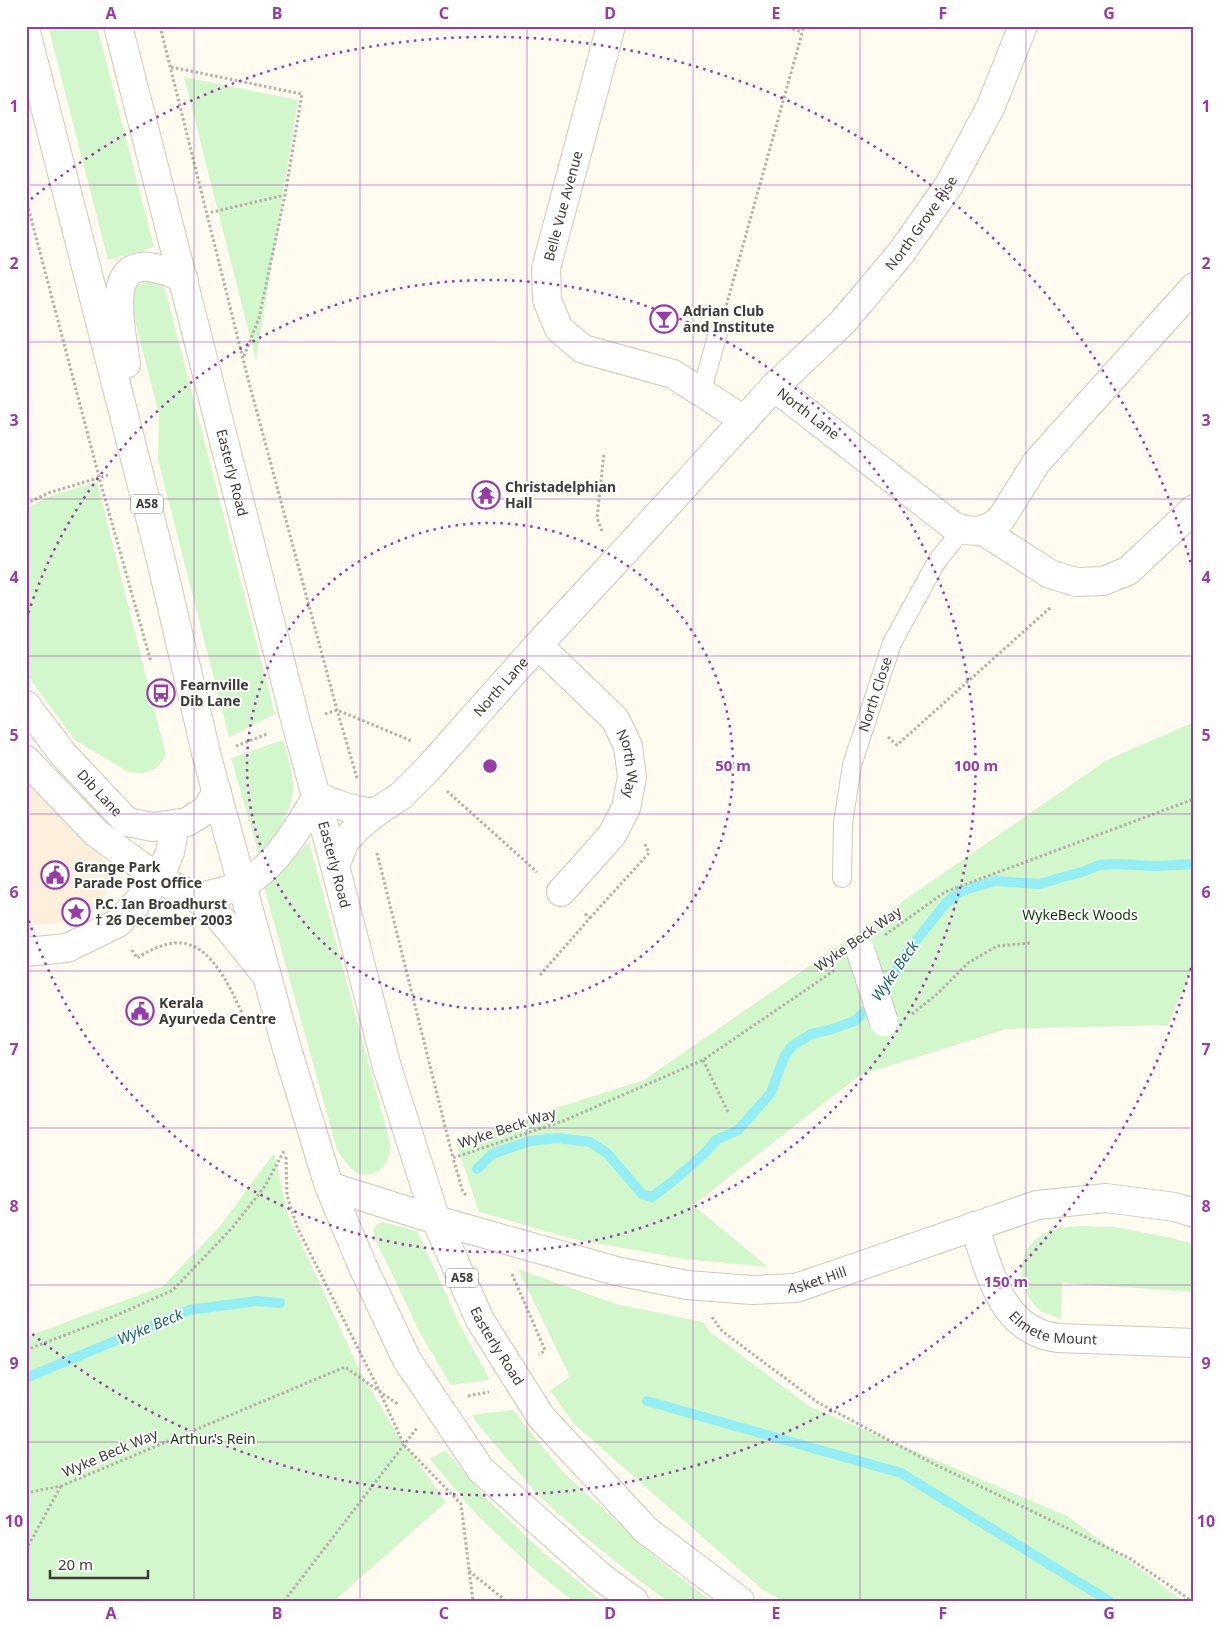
<svg xmlns="http://www.w3.org/2000/svg" width="1220" height="1627" font-family="'Noto Sans',sans-serif">
	<style>
		.commercial { fill: #fcefdb }
		.green { fill: #d3f7cc }
		.lines { fill: none; stroke-linecap: round; stroke-linejoin: round }
		.stream { stroke: #95eef3; stroke-width: 10 }
		.lane-casing { stroke: #d0c9b8; stroke-width: 20 }
		.street-casing { stroke: #d0c9b8; stroke-width: 30 }
		.secondary-casing { stroke: #d0c9b8; stroke-width: 30 }
		.primary-casing { stroke: #d0c9b8; stroke-width: 30 }
		.path { stroke: #b4b0a7; stroke-width: 3; stroke-dasharray: 2.5 2.5; stroke-linecap: butt }
		.lane { stroke: #fff; stroke-width: 18 }
		.street { stroke: #fff; stroke-width: 28 }
		.secondary { stroke: #fff; stroke-width: 28 }
		.primary { stroke: #fff; stroke-width: 28 }
		.street-bridge-casing { stroke: #d0c9b8; stroke-width: 30; stroke-linecap: butt }
		.street-bridge { stroke: #fff; stroke-width: 28 }
		.grid { fill: none; stroke: #973ca6; stroke-width: 1; stroke-opacity: 0.55 }
		.ring { fill: none; stroke: #973ca6; stroke-width: 2.5; stroke-dasharray: 2.5 5 }
		.labels { text-anchor: middle; stroke-width: 4; stroke-linejoin: round; paint-order: stroke }
		.shield { fill: #fff; stroke: #787671; stroke-width: 1 }
		.shield-label { font-size: 12px; font-weight: bold; fill: #3e3b34 }
		.street-label { font-size: 14px; fill: #3e3b34; stroke: #fff }
		.poi-label { font-size: 14px; font-weight: bold; fill: #3e3b34; stroke: #fff; text-anchor: start }
		.park-label { font-size: 14px; fill: #0e3a06; stroke: #fff }
		.water-label { font-size: 15px; font-style: italic; fill: #1a6368; stroke: #fff }
		.centre { fill: #973ca6; stroke: #fff; stroke-width: 2.5 }
		.ring-label { font-size: 15px; text-anchor: middle; font-weight: bold; fill: #973ca6; stroke: #fff; stroke-width: 4; stroke-linejoin: round; paint-order: stroke }
		.neatline { fill: none; stroke: #973ca6; stroke-width: 2 }
		.grid-label { font-size: 16px; text-anchor: middle; font-weight: bold; fill: #973ca6 }
	</style>
	<rect width="100%" height="100%" fill="#fffbf0"/>
	<path class="commercial" d="M26,776L97,849L105,861L108,874V888L103,901L92,912L78,918L52,924L26,925Z"/>
	<path class="green" d="M48,26H97L154,247L108,260Z
		M184,77L298,100L256,361Z
		M152,280L159,283L165,289L275,714L229,737L158,460L159,415L130,301L134,286Z
		M97,482L166,755L157,768L144,773L128,772L75,740L26,674V509L50,496Z
		M1194,722V965L1168,1025L1006,1029L860,1075L693,1205L768,1267L685,1259L578,1240L479,1212L455,1140L644,1080L1107,760Z
		M283,740C287,756 294,775 293,790C292,806 273,849 259,855L231,758Z
		M309,842L391,1146C389,1159 384,1171 371,1174C367,1174 362,1176 359,1174C352,1172 341,1156 337,1150L264,887L277,876Z
		M274,1153L288,1215L360,1371L394,1429L446,1502L334,1601H26V1337L163,1286L220,1226Z
		M383,1222L417,1231L461,1327L490,1380L451,1385L420,1333L374,1236C372,1228 376,1224 383,1222Z
		M1114,1227L1168,1237L1194,1244V1292L1062,1283L1061,1319C1054,1316 1045,1314 1040,1310C1014,1290 1015,1248 1045,1233C1065,1223 1092,1227 1114,1227Z
		M518,1269L616,1304L703,1322L710,1332L809,1406L1067,1516L1183,1601H782L763,1590L575,1425L550,1390L570,1377Z
		M513,1410L561,1470L662,1563L711,1601H667L644,1584L586,1538L538,1495L480,1427L472,1415Z
		M445,1450L489,1501L545,1554L602,1601H572L531,1567L476,1514L430,1459Z"/>
	<g class="lines">
		<path class="stream" d="M477,1169L492,1154L530,1141L557,1138L590,1142L607,1153L642,1194L652,1197L673,1181L706,1152L716,1140L738,1130L771,1093L784,1057L792,1046L811,1034L829,1030L855,1021L881,995L910,948L946,903L961,891L995,881L1039,884L1085,871L1099,865L1115,864L1155,866L1194,864
			M26,1378L189,1310L257,1301L280,1303
			M647,1401L901,1473L1109,1601"/>
		<g class="lane-casing">
			<g id="lane">
				<path d="M701,393L718,333"/>
				<path id="s1" d="M842,878L843,823L852,765L892,643L937,561L962,530"/>
			</g>
		</g>
		<g class="street-casing">
			<g id="street">
				<path d="M611,26L546,268L547,300L559,329L583,349L673,374L744,420"/>
				<path id="s2" d="M774,387L842,323L901,253L949,185L991,106L1023,26"/>
				<path d="M983,531L1050,574L1076,582L1103,581L1128,571L1194,509"/>
				<path id="s3" d="M538,645L615,719L628,746L632,777L626,808L612,835L561,892"/>
				<path d="M317,796C336,805 354,811 375,813L356,829L345,841L335,866"/>
				<path id="s4" d="M375,813L402,795L425,772L538,645L637,538L774,387L952,525C971,534 985,533 1001,519L1036,463L1194,287"/>
				<path d="M26,952L67,948L118,923L159,879L170,852L175,825"/>
				<path id="s5" d="M436,1220L616,1271L687,1285L752,1290L796,1288L1037,1205L1106,1198L1175,1207L1194,1213"/>
				<path id="s6" d="M974,1226C988,1264 997,1317 1039,1333C1045,1336 1052,1337 1058,1338L1194,1343"/>
			</g>
		</g>
		<g class="secondary-casing">
			<g id="secondary">
				<path id="s7" d="M26,705L63,754L127,822L153,827L187,822L206,810L217,792"/>
				<path d="M26,760L96,833L159,879L197,898L220,918L267,976"/>
				<path d="M197,898C211,894 228,891 242,885C275,868 299,827 317,796"/>
			</g>
		</g>
		<g class="primary-casing">
			<g id="primary">
				<path id="s8" d="M118,26L296,723L335,866L387,1067L436,1220L480,1320L541,1417L646,1530L740,1601"/>
				<path d="M26,32L160,556L207,757L287,1049L329,1186L363,1267L407,1360L481,1470L601,1577L634,1601"/>
				<path d="M126,364C123,339 103,262 148,267C163,269 172,272 184,280"/>
				<path d="M329,1186L436,1220"/>
			</g>
		</g>
		<path class="path" d="M160,26L247,375L337,710L357,778
			M783,26L802,32
			M171,67L302,94L285,195L208,213
			M26,199L99,477L151,662
			M725,310L804,26
			M244,356L259,318L285,195
			M26,504L48,493L108,475
			M602,531L597,518L604,453
			M325,714L337,710L412,741
			M888,737L897,745L1051,607
			M236,746L267,734
			M447,791L537,872
			M377,853L453,1158
			M590,918L649,853L644,842
			M885,935L945,892L1194,799
			M132,950L137,958C150,950 165,942 181,943C213,945 233,993 244,1018
			M540,975L590,918L583,912
			M912,1014L937,994L968,963L997,946L1030,943
			M703,1060L729,1114
			M286,1157L287,1195L297,1227L380,1392L404,1445L461,1504L473,1601
			M466,1195L463,1192L453,1158L563,1121L703,1060L835,970
			M512,1274L545,1350L539,1355
			M712,1317L722,1331L817,1402L932,1463L1129,1558L1192,1601
			M26,1350L110,1318L173,1290L232,1228L265,1186L285,1149
			M468,1396L489,1392
			M26,1493L61,1486L345,1367L399,1405
			M26,1550L61,1486
			M469,1571L506,1601
			M284,1601L417,1428"/>
		<use href="#lane" class="lane"/>
		<use href="#street" class="street"/>
		<use href="#secondary" class="secondary"/>
		<use href="#primary" class="primary"/>
		<g class="street-bridge-casing">
			<path id="street-bridge" d="M861,952L884,1022"/>
		</g>
		<use href="#street-bridge" class="street-bridge"/>
	</g>
	<path class="grid" d="M194,26V1601M360,26V1601M527,26V1601M693,26V1601M860,26V1601M1026,26V1601M26,185H1194M26,342H1194M26,499H1194M26,656H1194M26,814H1194M26,971H1194M26,1128H1194M26,1285H1194M26,1442H1194"/>
	<g class="ring">
		<circle cx="490" cy="766" r="243"/>
		<path d="M26 620A486 486 0 1 1 26 912"/>
		<path d="M1193 961A730 730 0 0 1 31 1333M31 199A730 730 0 0 1 1193 571"/>
	</g>
	<defs>
		<g id="bar-ring" transform="scale(1.4375)"><circle r="9.5" fill="#fff" stroke="#973ca6" stroke-width="1.5"/><path d="M-6-5H6L.8 .8V4.5H3.5V6h-7V4.5H-.8V.8Z" fill="#973ca6"/></g>
		<g id="temple-ring" transform="scale(1.4375)"><circle r="9.5" fill="#fff" stroke="#973ca6" stroke-width="1.5"/><path d="M0-6L5-2H3V0L6.5 2.5H4V6H1.5V3h-3V6H-4V2.5H-6.5L-3 0V-2H-5Z" fill="#973ca6"/></g>
		<g id="bus-ring" transform="scale(1.4375)"><circle r="9.5" fill="#fff" stroke="#973ca6" stroke-width="1.5"/><path d="M-5-6H5V4H4V6H2V4H-2V6H-4V4H-5ZM-3.5-4V0h7V-4ZM-3.5 1.2v1.5H-2V1.2ZM2 1.2v1.5H3.5V1.2Z" fill="#973ca6"/></g>
		<g id="civic-ring" transform="scale(1.4375)"><circle r="9.5" fill="#fff" stroke="#973ca6" stroke-width="1.5"/><path d="M-.6-6.5H3V-4.5H.6V-3L4-1V1h2V6H-6V1h2V-1L-.6-3ZM-1.2 2.5V6h2.4V2.5Z" fill="#973ca6"/></g>
		<g id="sight-ring" transform="scale(1.4375)"><circle r="9.5" fill="#fff" stroke="#973ca6" stroke-width="1.5"/><path d="M0-6L1.8-2.2L6-1.7L2.9 1.2L3.7 5.4L0 3.3L-3.7 5.4L-2.9 1.2L-6-1.7L-1.8-2.2Z" fill="#973ca6"/></g>
	</defs>
	<g fill-rule="evenodd">
		<use href="#bar-ring" x="664" y="319"/>
		<use href="#temple-ring" x="486" y="495"/>
		<use href="#bus-ring" x="161" y="693"/>
		<use href="#civic-ring" x="55" y="875"/>
		<use href="#sight-ring" x="76" y="912"/>
		<use href="#civic-ring" x="140" y="1011"/>
	</g>
	<g class="labels">
		<g class="shield">
			<rect x="131" y="494.5" width="32" height="19" rx="4"/>
			<rect x="446" y="1268.5" width="32" height="19" rx="4"/>
		</g>
		<g class="shield-label">
			<text x="147" y="508">A58</text>
			<text x="462" y="1282">A58</text>
		</g>
		<g class="street-label">
			<text transform="translate(563 206) rotate(-75)" y="5">Belle Vue Avenue</text>
			<text dy="5" stroke="none"><textPath href="#s2" startOffset="221">North Grove Rise</textPath></text>
			<text dy="5" stroke="none"><textPath href="#s4" startOffset="628">North Lane</textPath></text>
			<text dy="5" stroke="none"><textPath href="#s8" startOffset="461">Easterly Road</textPath></text>
			<text dy="5" stroke="none"><textPath href="#s4" startOffset="179">North Lane</textPath></text>
			<text dy="5" stroke="none"><textPath href="#s1" startOffset="188">North Close</textPath></text>
			<text dy="5" stroke="none"><textPath href="#s3" startOffset="154">North Way</textPath></text>
			<text dy="5" stroke="none"><textPath href="#s7" startOffset="115">Dib Lane</textPath></text>
			<text dy="5" stroke="none"><textPath href="#s8" startOffset="866">Easterly Road</textPath></text>
			<text transform="translate(858 939) rotate(-35)" y="5">Wyke Beck Way</text>
			<text transform="translate(507 1128) rotate(-18)" y="5">Wyke Beck Way</text>
			<text dy="5" stroke="none"><textPath href="#s5" startOffset="391">Asket Hill</textPath></text>
			<text dy="5" stroke="none"><textPath href="#s6" startOffset="142">Elmete Mount</textPath></text>
			<text dy="5" stroke="none"><textPath href="#s8" startOffset="1376">Easterly Road</textPath></text>
			<text transform="translate(110 1453) rotate(-23)" y="5">Wyke Beck Way</text>
		</g>
		<g class="poi-label">
			<text x="683" y="316">Adrian Club<tspan x="683" dy="16">and Institute</tspan></text>
			<text x="505" y="492">Christadelphian<tspan x="505" dy="16">Hall</tspan></text>
			<text x="180" y="690">Fearnville<tspan x="180" dy="16">Dib Lane</tspan></text>
			<text x="74" y="872">Grange Park<tspan x="74" dy="16">Parade Post Office</tspan></text>
			<text x="95" y="909">P.C. Ian Broadhurst<tspan x="95" dy="16">† 26 December 2003</tspan></text>
			<text x="159" y="1008">Kerala<tspan x="159" dy="16">Ayurveda Centre</tspan></text>
		</g>
		<g class="park-label">
			<text x="1080" y="920">WykeBeck Woods</text>
			<text x="213" y="1444">Arthur's Rein</text>
		</g>
		<g class="water-label">
			<text transform="translate(895 971) rotate(-55)" y="5">Wyke Beck</text>
			<text transform="translate(150 1327) rotate(-23)" y="5">Wyke Beck</text>
		</g>
	</g>
	<circle cx="490" cy="766" r="8" class="centre"/>
	<g class="ring-label">
		<text x="733" y="771">50 m</text>
		<text x="976" y="771">100 m</text>
		<text x="1006" y="1287">150 m</text>
	</g>
	<rect width="1220" height="1627" fill="none" stroke="#ffffff" stroke-width="55"/>
	<path d="M50 1570v8h98v-8" fill="none" stroke="#3e3b34" stroke-width="2.5"/>
	<text x="58" y="1570" font-size="15" fill="#3e3b34" stroke="#ffffff" stroke-width="4" paint-order="stroke">20 m</text>
	<rect x="28" y="28" width="1164" height="1572" class="neatline"/>
	<g class="grid-label">
		<text x="111" y="19">A</text>
		<text x="277" y="19">B</text>
		<text x="444" y="19">C</text>
		<text x="610" y="19">D</text>
		<text x="776" y="19">E</text>
		<text x="943" y="19">F</text>
		<text x="1109" y="19">G</text>
		<text x="14" y="112">1</text>
		<text x="1206" y="112">1</text>
		<text x="14" y="269">2</text>
		<text x="1206" y="269">2</text>
		<text x="14" y="426">3</text>
		<text x="1206" y="426">3</text>
		<text x="14" y="583">4</text>
		<text x="1206" y="583">4</text>
		<text x="14" y="741">5</text>
		<text x="1206" y="741">5</text>
		<text x="14" y="898">6</text>
		<text x="1206" y="898">6</text>
		<text x="14" y="1055">7</text>
		<text x="1206" y="1055">7</text>
		<text x="14" y="1212">8</text>
		<text x="1206" y="1212">8</text>
		<text x="14" y="1369">9</text>
		<text x="1206" y="1369">9</text>
		<text x="14" y="1527">10</text>
		<text x="1206" y="1527">10</text>
		<text x="111" y="1619">A</text>
		<text x="277" y="1619">B</text>
		<text x="444" y="1619">C</text>
		<text x="610" y="1619">D</text>
		<text x="776" y="1619">E</text>
		<text x="943" y="1619">F</text>
		<text x="1109" y="1619">G</text>
	</g>
</svg>
